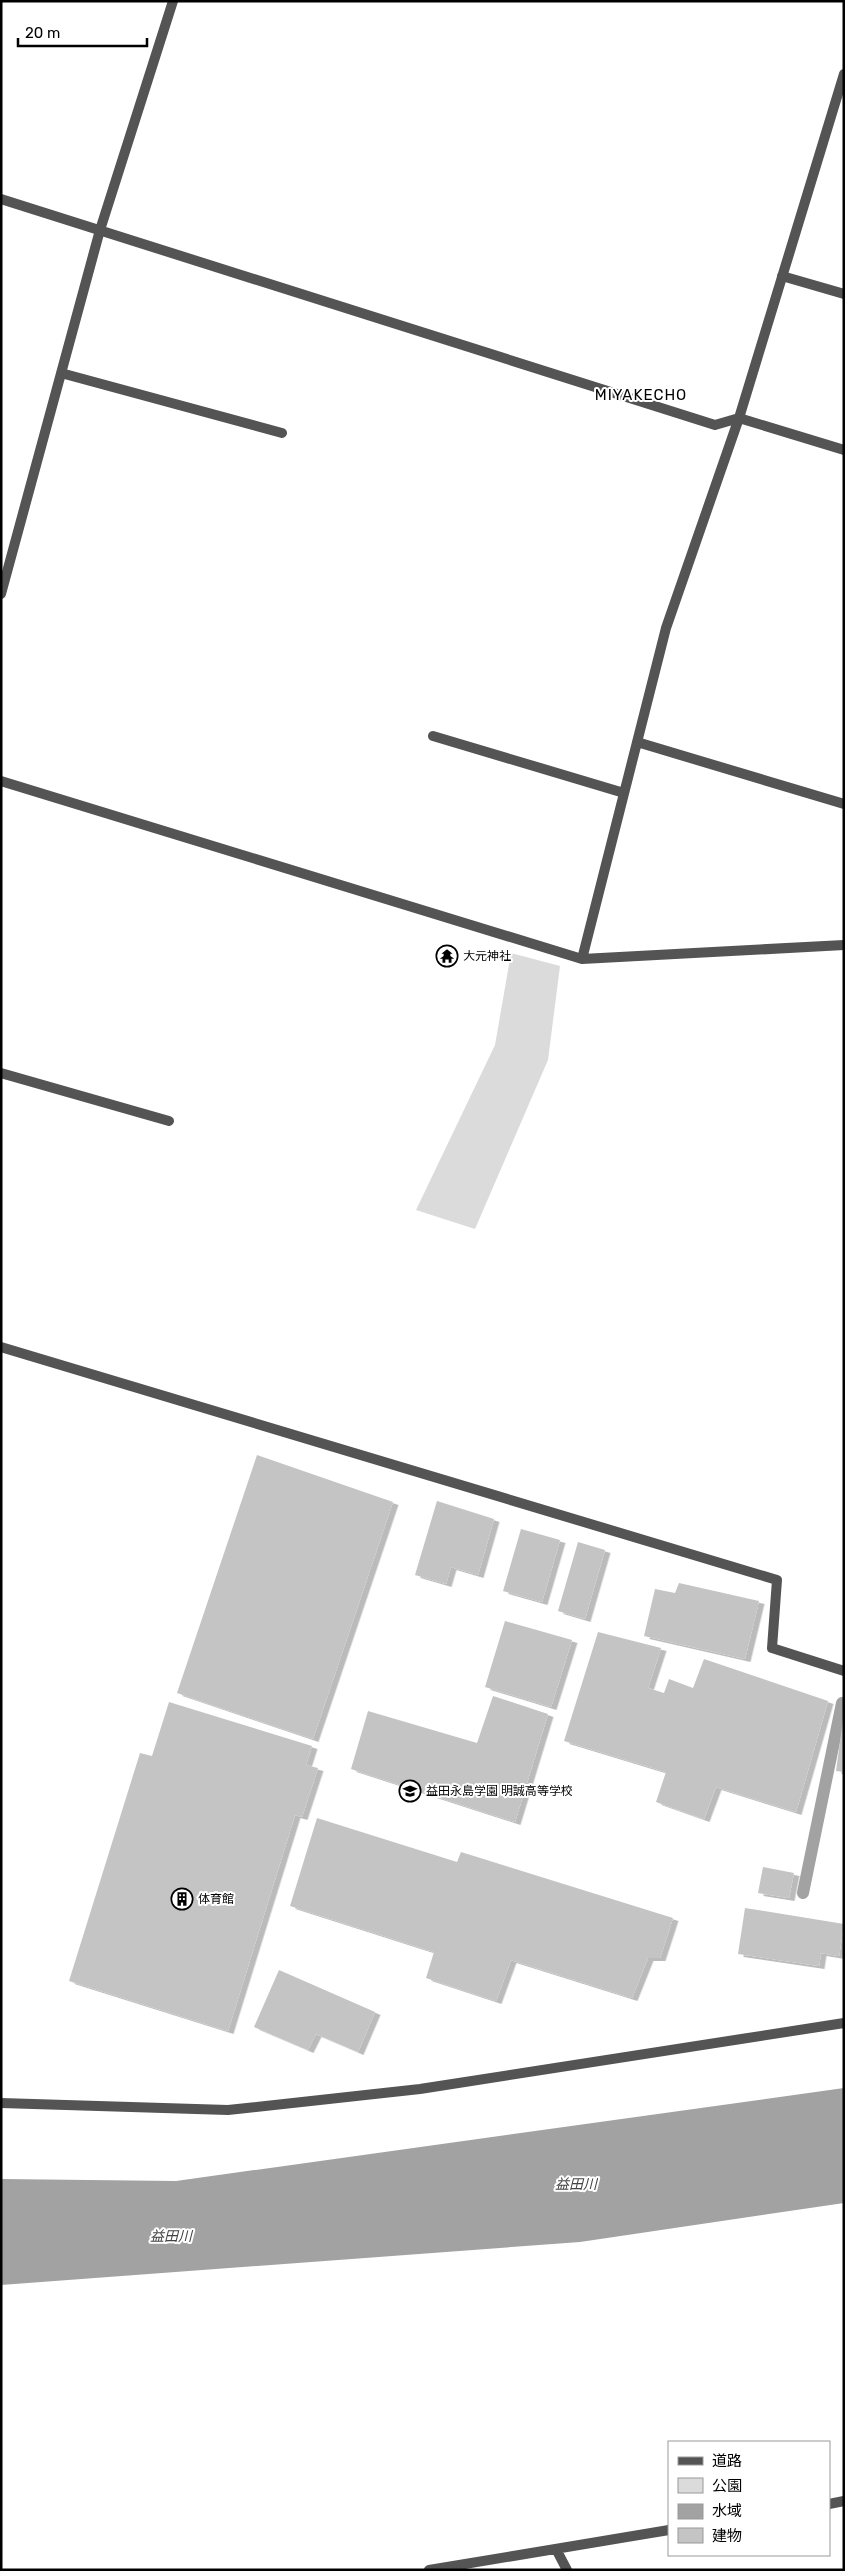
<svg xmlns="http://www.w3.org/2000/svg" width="845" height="2571" font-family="Rubik,'Noto Sans JP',sans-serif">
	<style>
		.green { fill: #dbdbdb }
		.water { fill: #a2a2a2 }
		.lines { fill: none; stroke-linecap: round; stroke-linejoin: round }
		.stream { stroke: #a2a2a2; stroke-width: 12 }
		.building { fill: #c4c4c4; filter: url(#shadow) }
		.minor { stroke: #545454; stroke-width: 10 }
		.labels { text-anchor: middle; stroke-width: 4; stroke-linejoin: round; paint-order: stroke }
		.poi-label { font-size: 12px; fill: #000; stroke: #fff; text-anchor: start }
		.water-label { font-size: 14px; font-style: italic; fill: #434343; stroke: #fff }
		.quarter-label { font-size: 15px; letter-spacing: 1px; fill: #000; stroke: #fff }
	</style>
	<defs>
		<filter id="shadow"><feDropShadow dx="5.5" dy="3" stdDeviation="0" flood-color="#0004"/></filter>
	</defs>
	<rect width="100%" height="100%" fill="#fff"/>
	<path class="green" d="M511,953L560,966L548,1060L475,1229L416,1210L495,1045Z"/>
	<path class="water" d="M844,2088V2203L580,2242L1,2285V2179L176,2181Z"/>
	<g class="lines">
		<path class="stream" d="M803,1893L842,1703"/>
	</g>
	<path class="building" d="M257,1455L393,1502L313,1739L177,1693Z
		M437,1501L494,1519L478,1575L451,1567L446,1584L415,1575Z
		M521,1529L560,1540L542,1602L503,1591Z
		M578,1542L605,1550L585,1619L558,1611Z
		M679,1583L759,1601L745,1659L644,1636L655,1589L675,1593Z
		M505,1621L572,1640L551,1707L485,1687Z
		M598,1632L661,1648L648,1688L664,1693L669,1679L693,1688L704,1659L828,1701L796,1812L716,1787L704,1819L656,1802L666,1772L564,1741Z
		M493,1696L548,1714L515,1822L351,1769L368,1711L477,1743Z
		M169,1702L312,1746L306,1765L318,1768L302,1817L295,1815L228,2031L69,1981L140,1753L152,1756Z
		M843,1719H844V1772L836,1771Z
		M317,1818L457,1862L461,1852L673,1918L660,1958H648L632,1998L511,1960L496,2001L426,1978L434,1952L290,1906Z
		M763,1867L794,1873L789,1898L758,1893Z
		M745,1908L844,1924L839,1956L821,1953L819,1966L738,1954Z
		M279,1970L375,2012L358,2052L316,2034L308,2050L254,2027Z"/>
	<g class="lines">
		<path class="minor" d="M1,199L715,425L739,418L844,450
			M782,276L844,294
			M61,373L282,433
			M1,594L100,230L173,1
			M433,736L624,793
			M637,742L844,804
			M1,781L582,959L844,945
			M582,959L666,628L739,418L844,74
			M1,1073L169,1121
			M1,1347L777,1580L772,1648L844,1671
			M1,2103L228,2110L420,2089L844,2023
			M829,2504L844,2501
			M556,2549L567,2570
			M429,2570L669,2530"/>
	</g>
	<defs>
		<g id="temple-ring" transform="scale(1.125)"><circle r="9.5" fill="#fff" stroke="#000" stroke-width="1.5"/><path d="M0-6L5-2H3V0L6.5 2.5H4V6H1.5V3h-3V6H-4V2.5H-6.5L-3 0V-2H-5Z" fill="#000"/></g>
		<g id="school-ring" transform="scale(1.125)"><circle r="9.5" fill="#fff" stroke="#000" stroke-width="1.5"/><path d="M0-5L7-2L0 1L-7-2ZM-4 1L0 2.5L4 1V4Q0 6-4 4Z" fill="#000"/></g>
		<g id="building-ring" transform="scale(1.125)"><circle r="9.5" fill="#fff" stroke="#000" stroke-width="1.5"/><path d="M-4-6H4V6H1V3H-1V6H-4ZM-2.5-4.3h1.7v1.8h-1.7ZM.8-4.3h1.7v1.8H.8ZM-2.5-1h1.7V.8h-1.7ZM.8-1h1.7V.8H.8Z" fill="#000"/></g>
	</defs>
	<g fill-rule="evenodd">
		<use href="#temple-ring" x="447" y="956"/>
		<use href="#school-ring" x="410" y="1791"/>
		<use href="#building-ring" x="182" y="1899"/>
	</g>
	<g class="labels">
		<g class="poi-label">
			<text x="463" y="960">大元神社</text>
			<text x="426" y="1795">益田永島学園 明誠高等学校</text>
			<text x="198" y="1903">体育館</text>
		</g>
		<g class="water-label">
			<text x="576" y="2189">益田川</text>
			<text x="171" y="2241">益田川</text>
		</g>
		<g class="quarter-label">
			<text x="641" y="400">MIYAKECHO</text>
		</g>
	</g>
	<rect width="845" height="2571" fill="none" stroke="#000000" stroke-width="5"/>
	<rect x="668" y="2441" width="162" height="115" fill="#ffffff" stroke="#999999"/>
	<rect x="678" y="2457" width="25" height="8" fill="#545454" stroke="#999999"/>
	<text x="712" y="2466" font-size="15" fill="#000000">道路</text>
	<rect x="678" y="2478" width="25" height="15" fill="#dbdbdb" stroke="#999999"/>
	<text x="712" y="2491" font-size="15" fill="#000000">公園</text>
	<rect x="678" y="2504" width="25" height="15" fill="#a2a2a2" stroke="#999999"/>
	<text x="712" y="2516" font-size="15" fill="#000000">水域</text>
	<rect x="678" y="2528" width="25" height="15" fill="#c4c4c4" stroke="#999999"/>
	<text x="712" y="2541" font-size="15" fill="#000000">建物</text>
	<path d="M18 38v8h129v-8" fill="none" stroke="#000000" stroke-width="2.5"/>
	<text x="25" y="38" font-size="15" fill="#000000" stroke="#ffffff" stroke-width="4" paint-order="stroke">20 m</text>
</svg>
